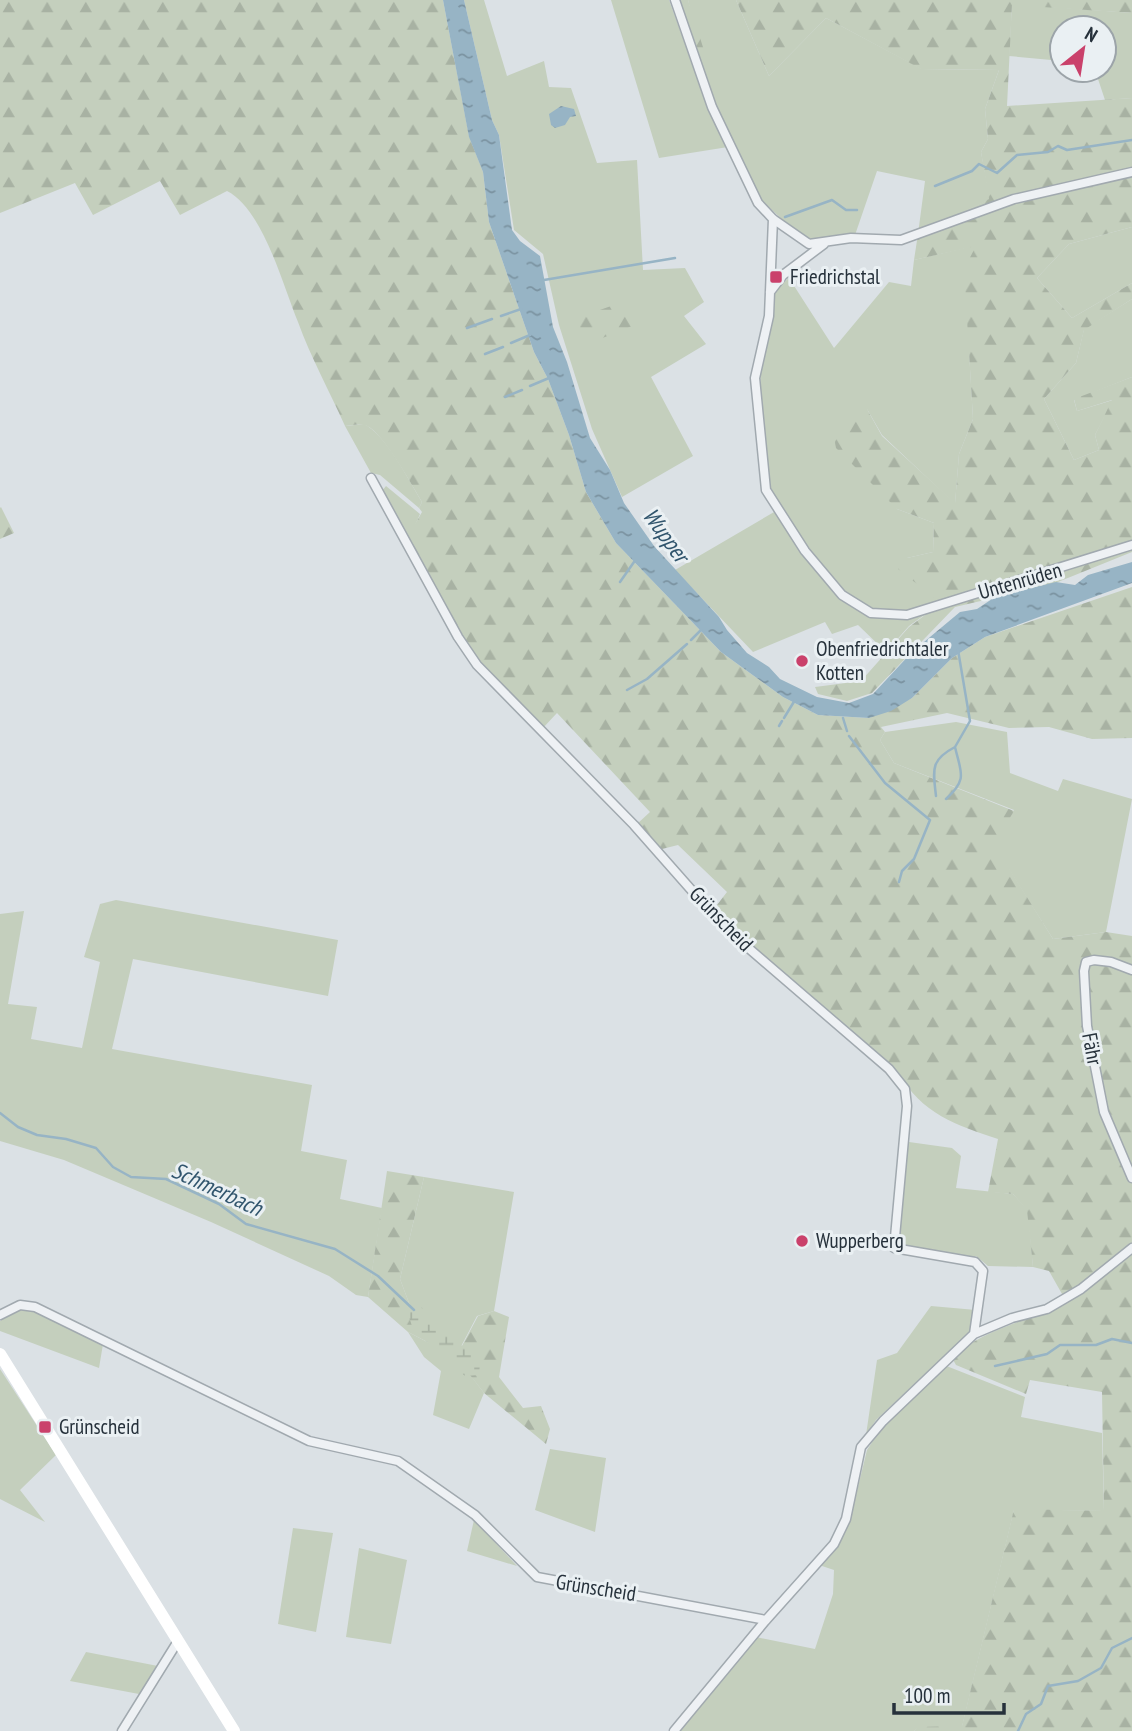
<svg xmlns="http://www.w3.org/2000/svg" width="1132" height="1731" font-family="'PT Sans Narrow',sans-serif">
	<style>
		.grass { fill: #c4cfbd }
		.forest { fill: url(#forest-firs) }
		.wetland { fill: url(#wetland-marsh) }
		.water { fill: url(#water-ripples) }
		.lines { fill: none; stroke-linecap: round; stroke-linejoin: round }
		.stream { stroke: #97b4c5; stroke-width: 2.5 }
		.street-casing { stroke: #a1a9af; stroke-width: 11 }
		.street { stroke: #eef1f4; stroke-width: 8 }
		.secondary { stroke: #fff; stroke-width: 12 }
		.poi-dot { fill: #ca416b; stroke: #eaf0f3; stroke-width: 2.5 }
		.labels { text-anchor: middle; stroke-width: 6; stroke-linejoin: round; paint-order: stroke }
		.poi-label { font-size: 21px; fill: #26313b; stroke: #eaf0f3; text-anchor: start }
		.street-label { font-size: 21px; fill: #26313b; stroke: #eaf0f3 }
		.water-label { font-size: 23px; font-style: italic; fill: #31556d; stroke: #eaf0f3 }
	</style>
	<defs>
		<pattern id="forest-firs" width="22" height="20" patternUnits="userSpaceOnUse" patternTransform="scale(1.75)"><rect width="22" height="20" fill="#c4cfbd"/><path d="M5 1l3.5 6h-7zM16 11l3.5 6h-7z" fill="#a8b2a3"/></pattern>
		<pattern id="wetland-marsh" width="20" height="14" patternUnits="userSpaceOnUse" patternTransform="scale(1.75)"><rect width="20" height="14" fill="#c4cfbd"/><path d="M1 5h8M5 5V1M11 12h8M15 12V8" fill="none" stroke="#a8b2a3"/></pattern>
		<pattern id="water-ripples" width="26" height="14" patternUnits="userSpaceOnUse" patternTransform="scale(1.75)"><rect width="26" height="14" fill="#97b4c5"/><path d="M2 4q2-2 4 0t4 0M15 11q2-2 4 0t4 0" fill="none" stroke="#7b93a1"/></pattern>
	</defs>
	<rect width="100%" height="100%" fill="#dbe1e5"/>
	<path class="grass" d="M464,0H484L507,76L544,61L549,87L571,88L597,163L637,160L643,270L685,268L704,302L684,316L706,344L651,377L693,456L622,497L592,429L559,325L543,254L514,230L499,135L492,120Z
		M611,0H669L702,91L728,147L659,158Z
		M688,0H736L769,76L826,18L922,69L999,70L985,109L988,139L981,152L990,199L918,234L925,181L877,171L855,235L812,240L785,222L760,199L744,162L725,129L709,88Z
		M1012,4L1132,13V98L1105,100L1095,70H1104V28H1062V61L1009,56Z
		M1132,227V283L1072,318L1037,278L1069,244Z
		M977,245L969,350L973,419L959,454L955,504L882,435L867,409L897,509L934,523L933,552L907,558L941,603L909,626L886,652L858,625L832,634L825,622L753,652L675,570L781,508L769,488L762,436L760,367L776,289L789,278L834,348L889,282L911,286L914,260Z
		M1132,299V377L1074,400L1077,411L1113,400L1095,435L1099,450L1074,460L1044,399L1076,363L1084,329Z
		M364,424C387,436 408,479 422,502L419,508L380,475L371,473L345,426Z
		M386,486L420,514L410,537L407,538L382,491Z
		M956,722L1007,732L1010,773L1058,791L1063,779L1132,799L1106,932L1053,939L993,844L1014,810L894,763L880,740L885,732Z
		M116,900L338,940L328,996L133,959L112,1049L312,1085L301,1151L347,1160L340,1199L382,1208L368,1297L356,1295L329,1276L211,1222L64,1160L0,1141V914L24,911L8,1004L37,1007L31,1039L82,1048L100,962L84,957L100,904Z
		M909,1142L952,1148L961,1156L956,1188L1013,1194L1028,1210L1033,1267L988,1266L976,1256L972,1259L899,1246L906,1143Z
		M424,1177L514,1192L494,1311L477,1316L456,1356L484,1393L469,1429L433,1415L441,1371L424,1357L408,1332L437,1347L412,1311L400,1279Z
		M931,1306L976,1310L972,1330L876,1420L866,1435L877,1360L897,1353Z
		M19,1309L33,1310L103,1344L99,1368L0,1331V1321Z
		M944,1365L1025,1397L1021,1417L1102,1433L1104,1511L1014,1510L962,1727H919L914,1731H679L756,1637L815,1649L833,1594L834,1570L819,1565L839,1543L850,1520L867,1450L882,1427Z
		M0,1369L56,1455L20,1490L45,1522L0,1499Z
		M550,1449L606,1458L595,1532L535,1510Z
		M474,1520L517,1566L467,1551Z
		M293,1528L333,1533L316,1632L278,1624Z
		M359,1548L407,1560L391,1644L346,1637Z
		M86,1652L158,1666L139,1694L70,1681Z"/>
	<path class="forest" d="M0,0H443L469,136L483,172L489,222L534,352L548,379L569,435L586,492L616,543L721,652L783,697L818,715L869,718L912,698L952,658L985,637L1132,587V738L1092,739L1049,727L1009,728L947,713L881,727L885,732L880,740L894,763L1014,811L994,844L1053,939L1106,932L1132,936V1731H914L918,1727L962,1726L1014,1509L1104,1511L1102,1392L1030,1380L1026,1394L956,1365L952,1358C984,1328 1028,1322 1066,1301L1049,1271L1033,1267L1027,1210L1013,1194L988,1192L998,1139C958,1126 920,1113 899,1073L743,939L717,905L727,892L678,845L658,850L637,824L650,812L557,713L542,729L479,664L407,538L422,512L419,508L422,502C412,485 383,433 367,426C361,423 353,425 345,426C330,392 311,358 298,322C283,286 263,209 227,191L180,215L160,181L93,215L75,183L0,213Z
		M677,0H688L715,85L709,88Z
		M736,0H1132V13L1012,5L1007,106L1132,98V227L1069,244L1037,278L1072,318L1132,283V299L1084,330L1076,363L1044,399L1074,460L1099,450L1095,435L1112,400L1077,411L1074,399L1132,377V552L1053,584L955,607L872,693L847,701L818,694L815,687L861,681L909,627L941,603L898,569L907,558L933,552L934,523L897,509L836,448L831,422L867,409L882,436L955,503L959,454L973,419L964,269L976,246L914,260L918,234L989,199L981,152L988,139L985,109L999,70L921,69L826,18L769,76Z
		M631,299L640,323L585,345L577,318Z
		M1,507L14,533L0,539V508Z
		M387,1171L424,1177L400,1279L412,1311L441,1349L408,1332L368,1297Z
		M494,1311L509,1317L499,1377L523,1408L541,1406L550,1429L546,1444L484,1393L456,1357L478,1316Z"/>
	<path class="wetland" d="M416,1302L480,1363L479,1375L465,1376L413,1329L406,1308Z"/>
	<path class="water" d="M443,0H464L492,120L499,135L512,230L520,241L540,256L553,327L567,362L590,438L610,470L624,503L654,546L719,617L727,630L747,653L769,667L780,679L817,697L849,703L873,694L912,652L960,612L977,609L995,597L1056,582L1075,585L1088,575L1132,562V583L985,637L952,658L912,698L891,711L869,718L818,715L783,697L721,652L616,543L586,492L569,435L548,379L534,352L489,222L483,172L469,137Z
		M561,106L574,109L576,116L570,117L565,125L555,128L551,125L549,114Z"/>
	<g class="lines">
		<path class="stream" d="M935,186L972,171L979,164L997,173L1017,155L1048,152L1058,146L1067,150L1132,140
			M785,217L832,200L846,210H857
			M544,280L675,258
			M501,316L521,309
			M467,328L492,319
			M511,343L530,335
			M485,354L503,347
			M530,386L549,378
			M505,397L522,390
			M620,582L634,562
			M691,640L701,630
			M627,690L647,679L687,644
			M784,718L795,700
			M843,718L847,731
			M779,726L782,721
			M849,736L885,783L930,820L914,859L902,871L899,882
			M936,796C933,770 930,760 955,747
			M946,799C968,779 961,773 955,747L970,721L958,650
			M0,1113L18,1127L37,1135L66,1139L96,1148L113,1167L131,1177L166,1179L219,1204L246,1224L335,1249L378,1276L414,1310
			M995,1366L1047,1354L1060,1345H1096L1112,1339L1132,1343
			M1018,1731L1026,1714L1041,1704L1048,1686L1078,1681L1101,1668L1112,1648L1132,1638"/>
		<g class="street-casing">
			<path id="street" d="M675,0L712,107L758,203L773,219L809,244L851,238L901,240L1014,199L1132,172
				M773,219L769,316L755,378L766,490L805,551L842,595L871,613L907,615L1132,545
				M770,292L783,275L824,244
				M371,478L458,637L477,665L634,825L724,927L889,1069L905,1089L907,1106L894,1248L975,1262L983,1271L974,1334
				M1132,970L1111,962L1094,960L1086,962L1084,971L1087,1026L1104,1112L1132,1178
				M0,1315L20,1305L35,1307L309,1441L398,1461L475,1515L537,1577L766,1620
				M122,1731L178,1641
				M674,1731L766,1620L834,1544L846,1519L861,1447L883,1421L974,1334L1012,1318L1047,1309L1081,1289L1132,1248"/>
		</g>
		<use href="#street" class="street"/>
		<path class="secondary" d="M0,1354L234,1731"/>
	</g>
	<g class="poi-dot">
		<rect x="769" y="270" width="14" height="14" rx="3.5"/>
		<circle cx="802" cy="661" r="7"/>
		<circle cx="802" cy="1241" r="7"/>
		<rect x="38" y="1420" width="14" height="14" rx="3.5"/>
	</g>
	<g class="labels">
		<g class="poi-label">
			<text x="790" y="284">Friedrichstal</text>
			<text x="816" y="656">Obenfriedrichtaler<tspan x="816" dy="24">Kotten</tspan></text>
			<text x="816" y="1248">Wupperberg</text>
			<text x="59" y="1434">Grünscheid</text>
		</g>
		<g class="street-label">
			<text transform="translate(1020 581) rotate(-16)" y="7">Untenrüden</text>
			<text transform="translate(721 919) rotate(46)" y="7">Grünscheid</text>
			<text transform="translate(1092 1049) rotate(79)" y="7">Fähr</text>
			<text transform="translate(596 1588) rotate(9)" y="7">Grünscheid</text>
		</g>
		<g class="water-label">
			<text transform="translate(666 535) rotate(54)" y="8">Wupper</text>
			<text transform="translate(217 1189) rotate(25)" y="8">Schmerbach</text>
		</g>
	</g>
	<g transform="translate(1083 49) rotate(30)"><circle r="33" fill="#eaf0f3" stroke="#9ca4a9" stroke-width="2"/>
	<path d="M0-5L12 26L0 18L-12 26Z" fill="#ca416b"/>
	<text y="-10" font-size="19" font-weight="bold" text-anchor="middle" fill="#26313b">N</text>
	</g>
	<path d="M894 1703v10h110v-10" fill="none" stroke="#26313b" stroke-width="3.5"/>
	<text x="904" y="1703" font-size="21" fill="#26313b" stroke="#eaf0f3" stroke-width="5" paint-order="stroke">100 m</text>
</svg>
